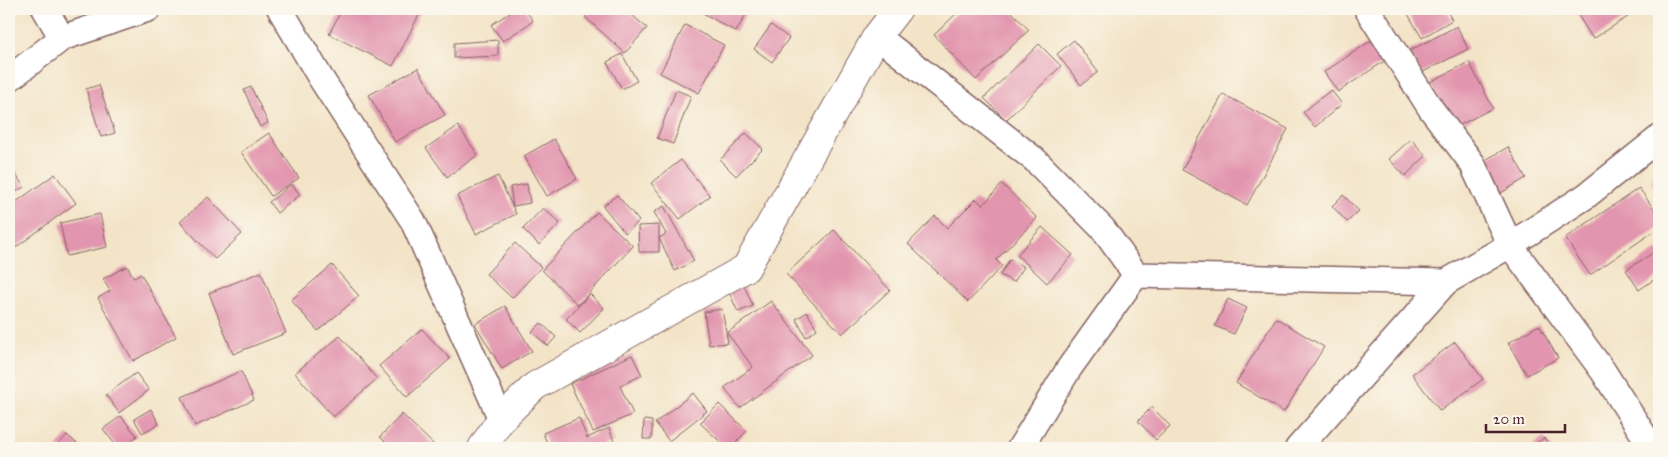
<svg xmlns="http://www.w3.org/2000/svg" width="1668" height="457" font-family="'IM FELL Great Primer',serif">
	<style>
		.building { fill: #e295af }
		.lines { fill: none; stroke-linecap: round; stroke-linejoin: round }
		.minor-casing { stroke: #856462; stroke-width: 28 }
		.secondary-casing { stroke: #856462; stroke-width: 30 }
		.minor { stroke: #fff; stroke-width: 25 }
		.secondary { stroke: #fff; stroke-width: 28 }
	</style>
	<rect width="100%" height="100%" fill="#fbf7ec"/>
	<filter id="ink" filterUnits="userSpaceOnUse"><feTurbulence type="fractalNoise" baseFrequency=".02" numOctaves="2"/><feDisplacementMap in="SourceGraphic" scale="10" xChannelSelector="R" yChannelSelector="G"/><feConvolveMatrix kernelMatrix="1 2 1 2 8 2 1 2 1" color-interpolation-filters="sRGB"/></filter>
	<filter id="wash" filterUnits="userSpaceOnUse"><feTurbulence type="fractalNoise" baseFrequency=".0096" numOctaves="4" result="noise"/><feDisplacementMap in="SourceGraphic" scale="20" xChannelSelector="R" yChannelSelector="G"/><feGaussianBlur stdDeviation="1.12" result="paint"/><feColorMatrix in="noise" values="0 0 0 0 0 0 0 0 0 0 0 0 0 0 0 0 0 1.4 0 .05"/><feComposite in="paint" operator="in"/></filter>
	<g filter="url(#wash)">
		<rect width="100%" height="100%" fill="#f3e4c8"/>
		<g id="blocks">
			<path class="building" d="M342,9H422L393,66L329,34Z
				M515,9H525L533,21L503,41L491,25Z
				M593,9H625L647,28L625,53L585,17Z
				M696,9H749L736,32Z
				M961,9H1009L1029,30L976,80L934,35Z
				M1405,9H1446L1452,20L1422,38Z
				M1574,9H1624L1629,16L1593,39Z
				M685,25L724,45L699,93L660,73Z
				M771,25L789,38L772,62L754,49Z
				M1457,26L1468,49L1421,73L1409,51Z
				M1378,36L1392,56L1338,92L1324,72Z
				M498,40V56L454,58V43Z
				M1074,40L1098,72L1081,85L1057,54Z
				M1039,44L1061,66L1006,120L984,98Z
				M622,54L637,81L622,89L607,62Z
				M1469,62L1493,108L1454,128L1430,82Z
				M418,68L445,115L395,142L369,95Z
				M99,85L115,133L101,137L86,89Z
				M251,87L268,123L260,127L244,90Z
				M676,90L691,96L673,144L657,138Z
				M1331,90L1342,104L1315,127L1303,112Z
				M1223,94L1288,129L1247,205L1182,170Z
				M458,126L478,155L447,177L426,148Z
				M269,133L299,178L271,196L241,152Z
				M746,133L763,149L736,176L720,160Z
				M554,139L577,179L547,196L524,156Z
				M1411,139L1426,156L1405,176L1389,159Z
				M1508,147L1526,178L1501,193L1482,162Z
				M681,160L710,196L680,219L651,183Z
				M9,164L24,187L9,196Z
				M55,174L76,203L15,248L9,240V207Z
				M1659,175V191L1651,182Z
				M498,176L516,214L476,234L457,196Z
				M292,184L300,195L277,213L269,202Z
				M527,184L530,203L513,206L510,187Z
				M1002,184L1037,218L996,260L1002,266L968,302L908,244L935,216L947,228L976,199L983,205Z
				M1639,188L1659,216V228L1590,275L1565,238Z
				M617,195L639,221L625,233L603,206Z
				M1343,195L1359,211L1347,222L1332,206Z
				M208,197L242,234L215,259L180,222Z
				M664,206L694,261L675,271L659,238L666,234L654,212Z
				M543,208L560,223L539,245L523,229Z
				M597,212L633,246L578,305L542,270Z
				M100,214L107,247L67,256L60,223Z
				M659,225V252H639L638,226Z
				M1042,227L1073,255L1047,283L1017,255Z
				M834,230L890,290L842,334L786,274Z
				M515,243L541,267L512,298L486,274Z
				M1659,249V276L1639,290L1626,270Z
				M1010,259L1024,267L1014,282L1000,275Z
				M332,265L359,296L318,331L291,300Z
				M127,266L134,278L141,274L176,337L133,361L98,298L110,291L103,279Z
				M261,272L286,333L233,354L209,293Z
				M742,281L753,306L738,312L727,288Z
				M590,294L604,308L580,333L566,319Z
				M1228,299L1247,308L1234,334L1215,326Z
				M771,301L812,355L740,408L724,388L753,367L727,333Z
				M505,306L532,351L502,369L475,324Z
				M722,309L728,343L709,345L704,312Z
				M807,312L817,329L806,337L796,319Z
				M1276,318L1324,347L1284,412L1236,383Z
				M541,323L556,337L548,346L532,332Z
				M1539,325L1558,358L1527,375L1508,343Z
				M422,329L450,359L407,397L379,366Z
				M340,336L377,379L333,417L295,373Z
				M1455,342L1483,379L1440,411L1412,374Z
				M632,355L642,375L620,386L633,414L593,432L570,384Z
				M241,371L254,400L195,426L182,397Z
				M136,373L149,390L119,413L106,395Z
				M693,393L707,411L669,441L655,423Z
				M719,404L747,431L730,448H727L700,423Z
				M1152,407L1170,426L1156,440L1138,421Z
				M151,409L159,424L142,433L134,419Z
				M402,414L437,448H391L380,437Z
				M121,416L137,436L122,448H118L103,429Z
				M579,418L587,438L609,428L614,441L597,448H549L543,433Z
				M644,420L652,421V439H643Z
				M67,435L82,448H55Z
				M1544,438L1552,448H1529Z"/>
		</g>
	</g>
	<g filter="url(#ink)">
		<use href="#blocks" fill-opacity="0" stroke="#856462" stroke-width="1"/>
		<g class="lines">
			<g class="minor-casing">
				<path id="minor" d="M45,9L62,38
					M280,9L320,77L413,221L501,419
					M1367,9L1431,109L1472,163L1510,245L1603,371L1652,448
					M877,36L1035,160L1103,229L1136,275L1070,367L1020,448
					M9,79L62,38L148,9
					M1136,275L1446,282L1510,245L1586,196L1659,138
					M1298,448L1446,282"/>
			</g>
			<g class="secondary-casing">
				<path id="secondary" d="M482,448L501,419L535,386L746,268L877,36L898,9"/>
			</g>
			<use href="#minor" class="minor"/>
			<use href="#secondary" class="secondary"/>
		</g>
	</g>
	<rect width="1668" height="457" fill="none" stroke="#fbf7ec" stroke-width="30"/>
	<path d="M1486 424v8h79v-8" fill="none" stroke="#4a1f2b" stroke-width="2.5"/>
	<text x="1493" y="424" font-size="15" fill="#4a1f2b" stroke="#fbf7ec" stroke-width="4" paint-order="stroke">20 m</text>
</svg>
